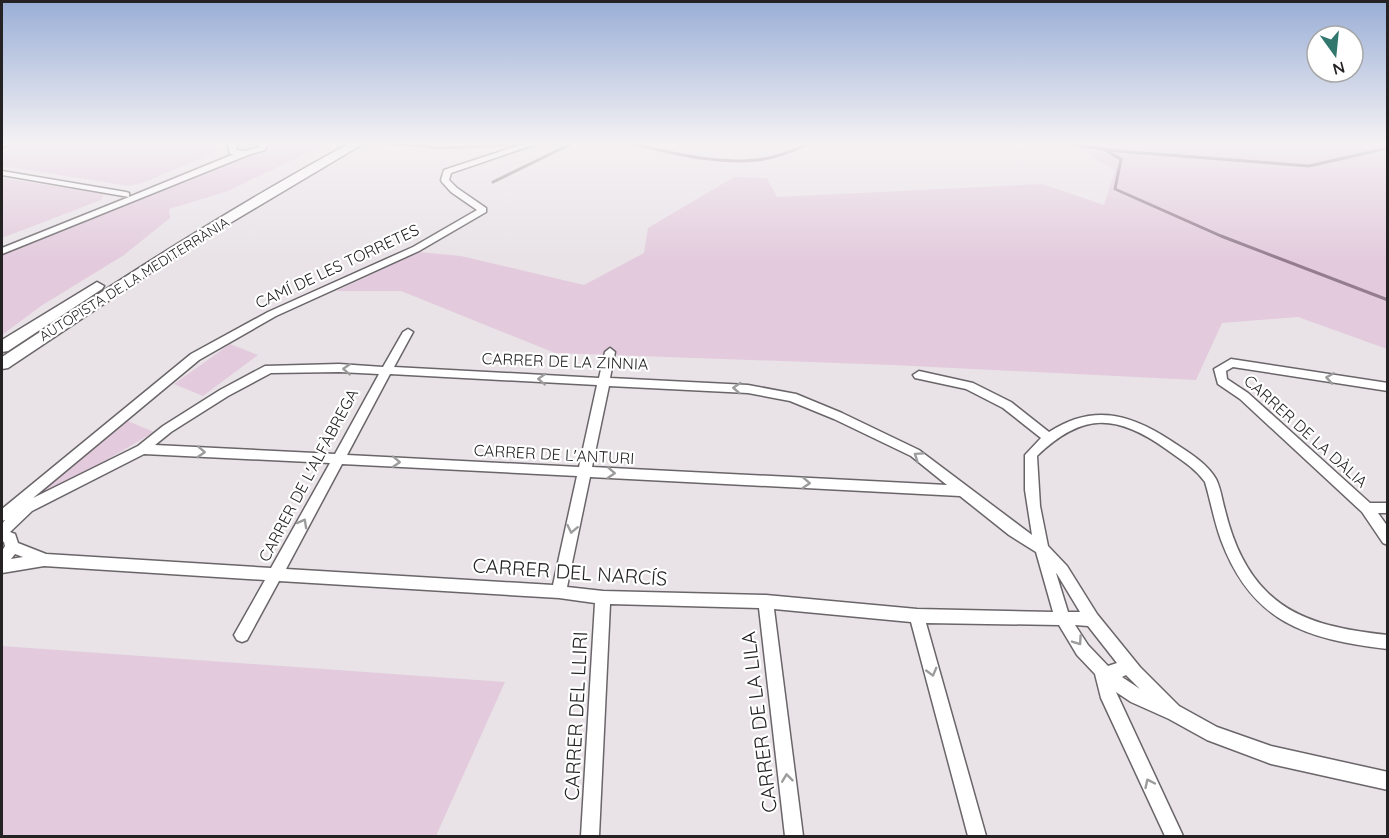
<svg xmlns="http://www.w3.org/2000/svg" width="1389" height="838" font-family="Quicksand,sans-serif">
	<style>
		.green { fill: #e3cbdd }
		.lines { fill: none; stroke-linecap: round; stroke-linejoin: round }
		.stream { stroke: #937d8e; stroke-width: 3 }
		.minor-casing { stroke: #6a6569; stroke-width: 3 }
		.highway-casing { stroke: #6a6569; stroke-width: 3 }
		.minor { fill: #fff; fill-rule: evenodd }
		.highway { fill: #fff; fill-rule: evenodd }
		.rail { stroke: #868284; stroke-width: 3 }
		.oneway { stroke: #9c9c9c }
		.labels { text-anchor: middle; stroke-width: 4.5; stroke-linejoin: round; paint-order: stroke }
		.far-street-label { font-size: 14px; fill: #242223; stroke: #fff }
		.street-label { font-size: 16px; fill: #242223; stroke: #fff }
		.near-street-label { font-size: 20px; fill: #242223; stroke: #fff }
	</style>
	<rect width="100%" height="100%" fill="#e9e3e7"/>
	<path class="green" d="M21,142H186L221,147V150L142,183L129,186L2,166V153Z
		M274,142H330L228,191L169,209L170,218L124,255L41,306L2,335V255L234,159L266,151Z
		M1065,142H1387V349L1298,317L1222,323L1196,380L892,365L555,353L401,291H336L419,252L461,256L584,285L644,253L648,228L734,177L767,178L777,197L1042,184L1104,205L1115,171L1077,146Z
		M2,178L104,194L101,200L2,238Z
		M230,344L258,355L203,396L174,384Z
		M123,419L154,432L44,497L37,486Z
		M2,646L505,682L436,836H2Z"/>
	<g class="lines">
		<path class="stream" d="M622,142C665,150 711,165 756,160C776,158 794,150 813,142
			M1057,142L1117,151L1309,166L1388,148
			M388,143L439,148L526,144
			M544,144L555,143
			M1103,149L1121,159L1115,189L1221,236L1388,300"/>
		<g class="minor-casing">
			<path id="minor" d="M3,142H13L2,148Z
				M233,142H243L236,147L237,150L245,151L259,147L260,142H268L265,150L248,155L2,254V248L129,197L2,175V171L126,192L129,193V197L234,154H230L228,146Z
				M382,142H428L424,144H386Z
				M529,142H542L451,173L449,180L457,188L486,208V212L419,251L276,316L199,360L33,498L138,446L163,426L220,390L265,366L339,364L383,367L403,332L408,329L413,332L394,367L599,378L605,352L610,348L615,352L610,378L748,385L796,394L842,413L919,450L1032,535L1025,490V455L1041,438L1003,408L966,389L915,378L913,375L919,371L973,383L1011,402L1049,432C1096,401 1136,416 1179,446C1193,455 1208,465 1216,479C1221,489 1222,500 1225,510C1232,539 1244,569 1266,591C1297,623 1344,630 1388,635V649C1306,639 1252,623 1221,540C1214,521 1211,502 1205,482C1195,468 1180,459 1166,449C1115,413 1082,413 1037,456L1040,506L1048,546L1067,566L1097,614L1140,667L1179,706L1217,727L1271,746L1388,772V790L1271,764L1207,740L1169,719L1131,702L1116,692L1183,836H1165L1101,698L1095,674L1077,655L1059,625L926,623L986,836H968L911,622L774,609L803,836H785L759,608L610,604L599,836H581L595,603L559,598L279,581L247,640L242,642L237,640L234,635L265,580L44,566L2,573V551L5,546L4,542L2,541V524L5,520L2,521V509L191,354L268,312L413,247L477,210L451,192L442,182L441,180L444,170ZM339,372L379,374L335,454L155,445L171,432L228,396L271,373ZM390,374L597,385L579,467L347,455ZM609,386L748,393L790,401L834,419L911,456L947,485L592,467ZM144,454L330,463L271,568L46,554L18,543L15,534L10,532L32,511ZM342,464L577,476L553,585L286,569ZM590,477L960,496L1009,535L1036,552L1053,612L917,609L766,595L603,591L567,587ZM15,554L23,557L11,559ZM1056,573L1057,574L1080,612H1068ZM1075,625L1088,626L1117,663L1108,666L1088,645ZM1126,675L1140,689L1122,677Z
				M1231,359L1388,383V391L1233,367L1226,371L1227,379L1248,393L1370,503H1388V513H1378L1388,527V545L1383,543L1362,512L1240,399L1218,384L1214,369Z"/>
		</g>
		<g class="highway-casing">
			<path id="highway" d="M352,142H366L183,251L8,368L2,369V357C116,282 231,207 352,142Z
				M97,282L104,286L102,289L8,351L2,352V340Z"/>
		</g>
		<use href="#minor" class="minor"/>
		<use href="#highway" class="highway"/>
		<path class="rail" d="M493,182L575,142"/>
	</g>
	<defs><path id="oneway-chevron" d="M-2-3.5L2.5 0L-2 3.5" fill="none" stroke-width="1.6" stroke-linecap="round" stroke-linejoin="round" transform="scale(1.5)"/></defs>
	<g class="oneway">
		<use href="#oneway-chevron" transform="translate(347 369) rotate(-177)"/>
		<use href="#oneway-chevron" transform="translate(1330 378) rotate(-171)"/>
		<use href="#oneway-chevron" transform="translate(542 379) rotate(-177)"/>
		<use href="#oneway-chevron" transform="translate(737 388) rotate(-176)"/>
		<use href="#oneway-chevron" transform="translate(201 452) rotate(3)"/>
		<use href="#oneway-chevron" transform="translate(918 456) rotate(-146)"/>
		<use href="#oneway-chevron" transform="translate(396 462) rotate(3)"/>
		<use href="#oneway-chevron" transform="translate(611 473) rotate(3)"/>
		<use href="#oneway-chevron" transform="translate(806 483) rotate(3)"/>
		<use href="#oneway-chevron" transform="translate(303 523) rotate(-61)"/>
		<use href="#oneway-chevron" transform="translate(572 529) rotate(102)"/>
		<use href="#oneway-chevron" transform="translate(1078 641) rotate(55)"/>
		<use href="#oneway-chevron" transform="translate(932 672) rotate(75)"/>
		<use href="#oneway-chevron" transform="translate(787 778) rotate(-97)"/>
		<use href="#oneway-chevron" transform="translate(1149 783) rotate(-115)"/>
	</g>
	<linearGradient id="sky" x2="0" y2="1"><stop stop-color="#99aed6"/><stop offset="0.55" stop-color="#f5f2f4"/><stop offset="1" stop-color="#f5f2f4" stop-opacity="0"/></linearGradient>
	<rect width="1389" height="260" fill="url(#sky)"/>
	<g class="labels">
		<g class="far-street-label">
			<text transform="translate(134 279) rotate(-32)" y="5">AUTOPISTA DE LA MEDITERRÀNIA</text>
		</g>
		<g class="street-label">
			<text transform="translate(337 266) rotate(-25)" y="6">CAMÍ DE LES TORRETES</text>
			<text transform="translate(565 361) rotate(2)" y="6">CARRER DE LA ZINNIA</text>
			<text transform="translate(1306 431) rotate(42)" y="6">CARRER DE LA DÀLIA</text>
			<text transform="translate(554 454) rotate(3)" y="6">CARRER DE L'ANTURI</text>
			<text transform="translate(308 475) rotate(-62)" y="6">CARRER DE L'ALFÀBREGA</text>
		</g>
		<g class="near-street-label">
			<text transform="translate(570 572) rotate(4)" y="7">CARRER DEL NARCÍS</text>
			<text transform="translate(576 716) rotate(-87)" y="7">CARRER DEL LLIRI</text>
			<text transform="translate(759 722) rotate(-97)" y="7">CARRER DE LA LILA</text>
		</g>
	</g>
	<rect width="1389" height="838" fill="none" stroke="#242223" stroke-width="6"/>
	<g transform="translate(1335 54) rotate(165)"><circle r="28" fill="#ffffff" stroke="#a7a7a7" stroke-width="1.5"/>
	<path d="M0-4.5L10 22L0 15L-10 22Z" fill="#31776d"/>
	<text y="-9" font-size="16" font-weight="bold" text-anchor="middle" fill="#242223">N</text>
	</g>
</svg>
